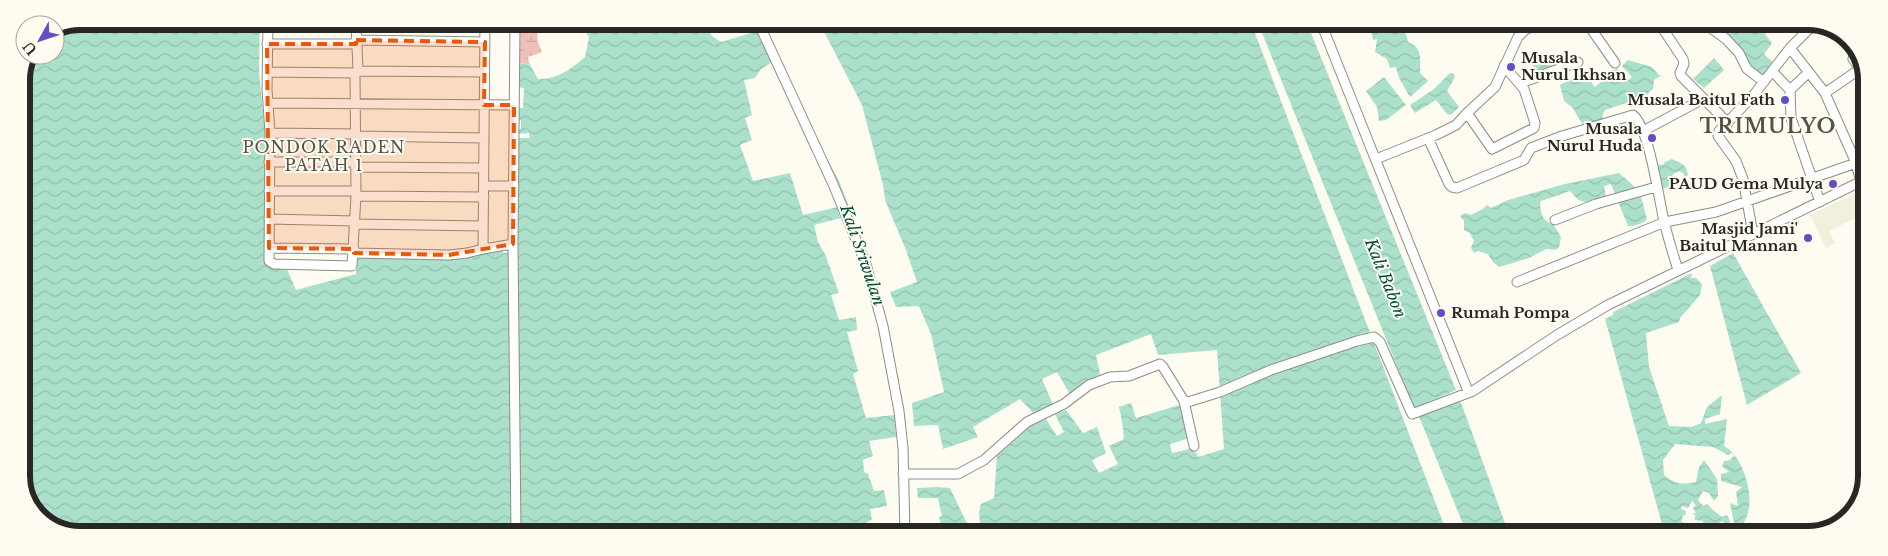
<svg xmlns="http://www.w3.org/2000/svg" width="1888" height="556" font-family="'Libre Baskerville',serif">
	<style>
		.built { fill: #f3efdd }
		.wetland { fill: url(#wetland-marsh) }
		.water { fill: url(#water-waves) }
		.lines { fill: none; stroke-linecap: round; stroke-linejoin: round }
		.stream { stroke: #abe1ca; stroke-width: 2 }
		.minor-casing { stroke: #8f8d83; stroke-width: 11 }
		.minor { stroke: #fff; stroke-width: 9 }
		.marked { fill: #e8590c; fill-opacity: 0.2; stroke: #e8590c; stroke-width: 4; stroke-dasharray: 10 6; stroke-linejoin: round }
		.poi-dot { fill: #624ec7; stroke: #fefcf1; stroke-width: 2 }
		.labels { text-anchor: middle; stroke-width: 4; stroke-linejoin: round; paint-order: stroke }
		.poi-label { font-size: 15px; font-weight: bold; fill: #282723; stroke: #fefcf1; text-anchor: end }
		.neighbourhood-label { font-size: 16px; letter-spacing: 1px; fill: #545249; stroke: #fefcf1 }
		.water-label { font-size: 16px; font-style: italic; fill: #044d39; stroke: #fefcf1 }
		.district-label { font-size: 20px; font-weight: bold; letter-spacing: 1px; fill: #545249; stroke: #fefcf1 }
		.rim { fill: none; stroke: #282723; stroke-width: 6 }
	</style>
	<defs>
		<pattern id="wetland-marsh" width="20" height="14" patternUnits="userSpaceOnUse" patternTransform="scale(1.25)"><rect width="20" height="14" fill="#f0c0b8"/><path d="M1 5h8M5 5V1M11 12h8M15 12V8" fill="none" stroke="#cea59e"/></pattern>
		<pattern id="water-waves" width="16" height="10" patternUnits="userSpaceOnUse" patternTransform="scale(1.25)"><rect width="16" height="10" fill="#abe1ca"/><path d="M0 5q4-4 8 0t8 0" fill="none" stroke="#93c1ad"/></pattern>
	</defs>
	<rect width="100%" height="100%" fill="#fefcf1"/>
	<path class="built" d="M1862,190L1866,198V213L1829,231L1835,243L1826,248L1810,215Z"/>
	<path class="wetland" d="M522,24L541,25C535,35 537,41 542,52L528,57L529,63L519,64L518,28L522,27Z"/>
	<path class="water" d="M80,21H260L259,72L265,130L267,264L286,267L296,290L356,274L358,256L468,258L486,251L503,247V253L509,252L511,533H65L36,515L21,480V79L31,55H55V31Z
		M579,22H705L712,36L721,42L758,31L771,63L761,69L755,78L744,80L752,115L745,118L752,140L740,145L753,181L790,173L803,215L838,207L841,218L814,225L818,242L825,254L839,293L831,295L839,320L856,317L857,330L847,332L858,371L853,374L866,418L894,415L896,437L869,441L873,456L863,460L864,472L868,474L874,491L884,490L887,506L870,509L872,519L866,523L868,534L519,533L518,138H530L529,133L518,134V130L521,129V120L518,121V108H523L524,88L518,87L519,64L529,63L538,79C557,80 571,69 585,57L589,37Z
		M819,22L1251,23L1444,525L1440,534H981L979,512L981,504L994,498L997,455L1029,426L1046,419L1057,436L1064,432L1055,414L1066,410L1083,433L1097,427L1106,453L1092,460L1099,473L1118,464L1109,446L1124,439L1122,421L1119,407L1131,403L1136,418L1183,404L1190,438L1170,444L1172,453L1194,448L1198,457L1224,449L1217,350L1158,355L1151,334L1096,355L1100,374L1071,396L1057,372L1042,379L1053,405L1034,414L1020,399L973,427L978,437L943,449L938,425L914,426L912,403L944,392L931,334L919,306L896,307L890,292L917,282L906,250L885,200L883,185L862,105Z
		M1258,23H1307L1456,390L1415,408L1412,403Z
		M1374,23H1399L1405,30L1408,42C1423,48 1420,59 1420,73L1428,81L1410,97L1399,78L1396,67L1390,68L1387,59L1375,52L1377,39L1373,40L1370,25Z
		M1725,23H1786L1781,28L1776,25L1765,34L1772,43L1764,54L1775,64L1764,78L1758,76L1719,30Z
		M1560,55L1565,64L1537,76L1533,65Z
		M1714,58L1724,70L1704,88L1693,79Z
		M1628,60L1652,67L1659,75H1662L1654,80L1653,89L1644,97L1605,110L1602,116L1604,121L1583,125L1572,107L1564,101L1560,85L1583,73L1595,87L1617,68L1626,82L1632,77L1622,66Z
		M1450,73L1454,74L1455,77L1447,91L1459,107L1451,115L1447,114L1436,100L1415,113L1410,105L1434,89Z
		M1384,77L1406,105L1386,120L1379,121L1377,107L1366,91Z
		M1672,159C1681,163 1687,165 1688,175L1685,177L1683,173L1679,171L1673,174L1672,178L1673,186L1658,190L1653,164L1663,165L1665,162Z
		M1619,173L1635,187L1641,197L1647,219C1644,223 1634,227 1628,226L1611,184L1604,186L1606,197C1600,202 1586,204 1579,200C1575,197 1573,194 1570,191L1541,201L1540,203C1541,214 1542,221 1553,224L1561,237L1559,247L1556,250L1546,249L1529,258L1499,267L1493,262L1488,254L1478,251L1474,253L1471,248L1474,241L1470,233L1464,230V221L1460,216L1465,213L1471,215L1483,209L1487,205L1491,208L1508,200L1565,184Z
		M1733,253L1801,373L1747,405L1710,266Z
		M1692,273L1691,278H1696L1702,284L1700,295L1680,318L1679,322L1646,333L1649,367L1669,426L1692,427L1701,423L1707,407L1722,395L1720,414L1705,419V424L1727,419L1724,446C1746,458 1761,511 1738,529L1734,523L1730,503L1738,506L1736,492L1742,487L1721,481V474L1729,472L1722,466L1724,461L1730,460L1734,456L1732,453L1728,455L1713,447L1675,444L1663,460L1664,475C1674,484 1683,485 1696,482L1699,467L1704,460L1717,479L1718,496L1714,501L1709,493L1703,491L1698,500L1703,506L1707,504L1713,510L1722,517L1727,515L1730,521L1729,524H1725L1722,521L1719,523V529L1714,530V535H1706V530L1702,529L1703,521L1695,520V515L1693,513H1696L1693,508L1696,505L1692,501L1688,508L1682,506L1681,509L1686,511V514L1683,516L1681,522L1686,523L1688,526L1684,535H1665L1605,319L1613,315V312Z
		M1459,397L1509,534H1467L1418,414Z
		M937,487L950,488L972,534H951L949,528H942L939,517L942,516L938,498H918L917,488Z"/>
	<g class="lines">
		<path class="stream" d="M825,157L838,181L859,235
			M877,287L883,309
			M907,447L908,457"/>
		<g class="minor-casing">
			<path id="minor" d="M268,21L267,89L270,133L269,261L274,264L352,266L356,196L355,73L358,71L356,22
				M515,22L513,244L516,533
				M758,22L833,184L866,264L883,326L899,411L903,448L905,534
				M715,23L716,22
				M1321,23L1468,391
				M1587,23L1615,63
				M1659,23L1683,59L1684,64L1680,73L1681,76L1728,123
				M1711,28L1726,39L1739,53L1747,69L1764,82
				M356,40L485,42
				M267,44H356
				M1790,48L1825,93L1856,163
				M1857,53L1853,59L1867,78
				M358,71L484,72
				M1772,71L1790,90
				M267,72L355,73
				M1809,72L1790,90L1791,118L1820,202
				M1521,83L1578,62
				M1825,93L1860,69
				M269,103L514,105
				M1467,113L1492,149L1534,128L1535,123L1524,89L1504,66
				M1643,131L1703,99
				M270,133L356,134
				M356,136L484,138
				M1428,138L1449,184L1452,187L1457,188L1524,160L1531,148L1562,136L1633,115C1649,127 1659,200 1664,221C1668,238 1673,254 1678,270
				M1376,159L1436,135L1456,125L1467,113L1495,87L1518,37L1525,30L1539,23
				M269,162H356
				M355,167L484,168
				M484,186H514
				M269,191H355
				M356,196L484,197
				M269,219L355,221
				M1555,220L1596,204L1656,187
				M355,224L483,226
				M1753,234L1743,179L1736,161L1718,136L1719,131L1752,97L1790,48L1815,23
				M269,248L354,249
				M483,249L485,22
				M354,253L449,255L467,253L483,249L513,244
				M1517,282L1665,222L1716,212L1856,163L1861,182
				M1184,401L1194,446
				M903,474H958L984,460L1027,422L1064,404L1089,385L1110,377L1129,376L1160,364L1163,367L1184,401L1188,402L1220,392L1271,370L1357,341L1374,337L1380,342L1412,414L1473,391L1557,335L1608,305L1866,179"/>
		</g>
		<use href="#minor" class="minor"/>
	</g>
	<path class="marked" d="M356,40L485,42L484,105H514L513,244L449,255L354,253V249L269,248L267,44H356Z"/>
	<g class="poi-dot">
		<circle cx="1511" cy="67" r="5"/>
		<circle cx="1785" cy="100" r="5"/>
		<circle cx="1652" cy="138" r="5"/>
		<circle cx="1833" cy="184" r="5"/>
		<circle cx="1808" cy="238" r="5"/>
		<circle cx="1441" cy="313" r="5"/>
	</g>
	<g class="labels">
		<g class="poi-label">
			<text x="1521" y="63" text-anchor="start">Musala<tspan x="1521" dy="17">Nurul Ikhsan</tspan></text>
			<text x="1775" y="105">Musala Baitul Fath</text>
			<text x="1642" y="134">Musala<tspan x="1642" dy="17">Nurul Huda</tspan></text>
			<text x="1823" y="189">PAUD Gema Mulya</text>
			<text x="1798" y="234">Masjid Jami'<tspan x="1798" dy="17">Baitul Mannan</tspan></text>
			<text x="1451" y="318" text-anchor="start">Rumah Pompa</text>
		</g>
		<g class="neighbourhood-label">
			<text x="324" y="153">PONDOK RADEN<tspan x="324" dy="18">PATAH 1</tspan></text>
		</g>
		<g class="water-label">
			<text transform="translate(863 255) rotate(71)" y="6">Kali Sriwulan</text>
			<text transform="translate(1386 278) rotate(68)" y="6">Kali Babon</text>
		</g>
		<g class="district-label">
			<text x="1768" y="133">TRIMULYO</text>
		</g>
	</g>
	<path d="M0 0H1888V556H0ZM80 30H1808A50 50 0 0 1 1858 80V476A50 50 0 0 1 1808 526H80A50 50 0 0 1 30 476V80A50 50 0 0 1 80 30Z" fill="#fefcf1" fill-rule="evenodd"/>
	<path class="rim" d="M80 30H1808A50 50 0 0 1 1858 80V476A50 50 0 0 1 1808 526H80A50 50 0 0 1 30 476V80A50 50 0 0 1 80 30Z"/>
	<g transform="translate(40 40) rotate(230)"><circle r="24" fill="#fefcf1" stroke="#a8a79f"/>
	<path d="M0-4L9 19L0 12L-9 19Z" fill="#624ec7"/>
	<text y="-8" font-size="14" font-weight="bold" text-anchor="middle" fill="#282723">U</text>
	</g>
</svg>
